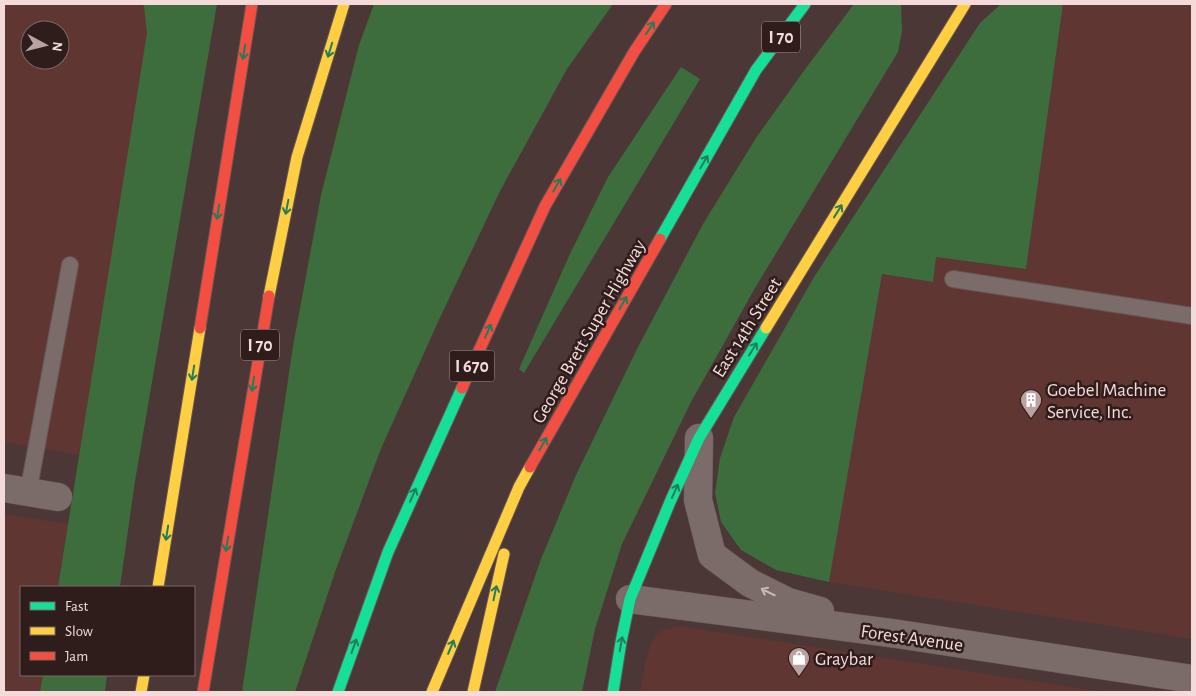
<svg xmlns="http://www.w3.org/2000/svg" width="1196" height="696" font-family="'Alegreya Sans',sans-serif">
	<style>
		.built { fill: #603633; fill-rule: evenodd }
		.green { fill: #3d6d3d }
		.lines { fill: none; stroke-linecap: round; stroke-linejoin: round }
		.lane-casing { stroke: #675453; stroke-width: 18 }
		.street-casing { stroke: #675453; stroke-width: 29 }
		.fast-casing { stroke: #675453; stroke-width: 13 }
		.slow-casing { stroke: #675453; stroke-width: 13 }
		.jam-casing { stroke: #675453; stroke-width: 13 }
		.lane { stroke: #7b6b69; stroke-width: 16 }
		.street { stroke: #7b6b69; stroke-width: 28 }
		.fast { stroke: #16e098; stroke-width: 11 }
		.slow { stroke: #ffcf43; stroke-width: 11 }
		.jam { stroke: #f24e42; stroke-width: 11 }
		.oneway { stroke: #227e5a }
		.oneway2 { stroke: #d0b9b7 }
		.labels { text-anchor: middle; stroke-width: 5; stroke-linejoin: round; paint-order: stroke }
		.shield { fill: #2e1d1b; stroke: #b9a2a0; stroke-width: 1 }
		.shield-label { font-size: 18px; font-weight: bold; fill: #f4dbd9 }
		.street-label { font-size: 19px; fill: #f4dbd9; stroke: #2e1d1b }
		.poi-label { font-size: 19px; fill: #f4dbd9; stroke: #2e1d1b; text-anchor: start }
	</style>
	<rect width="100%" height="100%" fill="#4b3735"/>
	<path class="built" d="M4,4H154L80,455L4,442ZM30,30H60V60H30Z
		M1063,4H1192V639L829,582L882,274L933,282L936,257L1026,269Z
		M4,514L68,524L58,587H21V675H43L40,692H4Z
		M679,626L1103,692H640L646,659L653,639L663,630Z"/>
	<path class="green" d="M143,4H217L135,481L120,587H58L147,33L144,7Z
		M374,4H613L567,69L500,191L437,324L380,451L335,572L295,692H242L293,346L321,195L359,45Z
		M854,4H901L902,31L898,52L755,288L691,402L622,544L595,629L582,692H495L541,559L576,475L637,349L703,224L756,138L803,72Z
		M1001,4H1063L1026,269L936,257L933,282L882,274L829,582L776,570L741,550L721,522L715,493L720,458L734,417L814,277L980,23Z
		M681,67L700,79L524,373L519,369L569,256L608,177Z
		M43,675H107L105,692H40Z"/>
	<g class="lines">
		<g class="lane-casing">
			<path id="lane" d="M953,279L1192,316
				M28,493L70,265"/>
		</g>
		<g class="street-casing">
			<path id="street" d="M699,438L698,500L712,555L750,583L788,602L820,611
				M4,488L58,497
				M630,599L898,634L1192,679"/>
		</g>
		<g class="fast-casing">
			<path id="fast" d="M660,239L756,70L805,4
				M338,692L388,552L462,388
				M613,692L621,642L630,599L670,502L699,438L766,328"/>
		</g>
		<g class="slow-casing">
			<path id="slow" d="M269,296L297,157L344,4
				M766,328L965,4
				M158,587L200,328
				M141,692L144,675
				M432,692L519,487L530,467
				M473,692L504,554"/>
		</g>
		<g class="jam-casing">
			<path id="jam" d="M200,328L252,4
				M462,388L545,206L634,52L666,4
				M530,467L660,239
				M203,692L269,296"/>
		</g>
		<use href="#lane" class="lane"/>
		<use href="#street" class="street"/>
		<use href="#fast" class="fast"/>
		<use href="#slow" class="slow"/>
		<use href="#jam" class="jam"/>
	</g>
	<defs><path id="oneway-shaft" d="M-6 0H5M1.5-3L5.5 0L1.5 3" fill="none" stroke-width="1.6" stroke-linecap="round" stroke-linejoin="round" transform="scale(1.25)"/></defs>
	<g class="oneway">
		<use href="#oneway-shaft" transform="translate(650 28) rotate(-56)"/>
		<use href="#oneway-shaft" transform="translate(330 50) rotate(107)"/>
		<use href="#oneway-shaft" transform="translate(244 52) rotate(99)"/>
		<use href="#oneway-shaft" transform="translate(704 162) rotate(-60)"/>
		<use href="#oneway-shaft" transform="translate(557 185) rotate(-60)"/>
		<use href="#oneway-shaft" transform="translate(287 207) rotate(101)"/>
		<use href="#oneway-shaft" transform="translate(838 211) rotate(-58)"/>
		<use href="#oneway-shaft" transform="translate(218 212) rotate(99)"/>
		<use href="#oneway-shaft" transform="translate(623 303) rotate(-60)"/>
		<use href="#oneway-shaft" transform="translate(488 331) rotate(-66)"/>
		<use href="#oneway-shaft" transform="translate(753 349) rotate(-58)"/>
		<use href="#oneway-shaft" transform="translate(193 373) rotate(99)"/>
		<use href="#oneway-shaft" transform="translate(253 384) rotate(99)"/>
		<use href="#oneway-shaft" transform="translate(543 444) rotate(-60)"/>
		<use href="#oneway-shaft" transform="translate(675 491) rotate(-66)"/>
		<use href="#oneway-shaft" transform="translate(413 495) rotate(-66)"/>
		<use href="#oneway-shaft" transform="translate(167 533) rotate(99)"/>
		<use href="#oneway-shaft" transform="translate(227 544) rotate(99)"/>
		<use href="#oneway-shaft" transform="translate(495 593) rotate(-78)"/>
		<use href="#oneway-shaft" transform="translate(621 644) rotate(-80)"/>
		<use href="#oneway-shaft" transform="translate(354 646) rotate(-70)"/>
		<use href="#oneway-shaft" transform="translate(451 647) rotate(-67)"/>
	</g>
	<use class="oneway2" href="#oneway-shaft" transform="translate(768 592) rotate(-154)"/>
	<defs>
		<g id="building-pin" transform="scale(1.125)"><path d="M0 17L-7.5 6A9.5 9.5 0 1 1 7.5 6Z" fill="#b9a2a0" stroke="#2e1d1b"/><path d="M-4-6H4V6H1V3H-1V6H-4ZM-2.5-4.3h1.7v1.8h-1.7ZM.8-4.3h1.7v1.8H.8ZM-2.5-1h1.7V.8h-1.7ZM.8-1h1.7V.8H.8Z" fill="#fff"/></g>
		<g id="shop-pin" transform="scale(1.125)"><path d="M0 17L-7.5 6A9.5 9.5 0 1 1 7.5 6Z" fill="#b9a2a0" stroke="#2e1d1b"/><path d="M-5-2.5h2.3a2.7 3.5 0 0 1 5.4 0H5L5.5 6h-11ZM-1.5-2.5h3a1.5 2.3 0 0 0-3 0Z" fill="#fff"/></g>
	</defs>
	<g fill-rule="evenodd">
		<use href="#building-pin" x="1031" y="400"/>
		<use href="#shop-pin" x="799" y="658"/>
	</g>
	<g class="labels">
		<g class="shield">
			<rect x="762" y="21.5" width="38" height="31" rx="4"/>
			<rect x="241" y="329.5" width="38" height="31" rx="4"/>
			<rect x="449.5" y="350.5" width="45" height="31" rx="4"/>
		</g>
		<g class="shield-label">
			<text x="781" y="43">I 70</text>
			<text x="260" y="351">I 70</text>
			<text x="472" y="372">I 670</text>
		</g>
		<g class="street-label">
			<text transform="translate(746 327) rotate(-58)" y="7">East 14th Street</text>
			<text transform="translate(588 331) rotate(-60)" y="7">George Brett Super Highway</text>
			<text transform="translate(912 637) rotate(8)" y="7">Forest Avenue</text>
		</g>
		<g class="poi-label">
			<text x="1047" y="396">Goebel Machine<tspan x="1047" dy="22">Service, Inc.</tspan></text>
			<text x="815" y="665">Graybar</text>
		</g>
	</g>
	<rect width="1196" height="696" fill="none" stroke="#f4dbd9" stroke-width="10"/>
	<rect x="20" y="586" width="175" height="90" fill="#2e1d1b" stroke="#7d6967"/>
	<rect x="30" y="602" width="25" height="8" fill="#16e098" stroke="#7d6967"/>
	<text x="65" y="611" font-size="15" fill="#f4dbd9">Fast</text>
	<rect x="30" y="627" width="25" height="8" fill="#ffcf43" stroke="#7d6967"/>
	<text x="65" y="636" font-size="15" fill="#f4dbd9">Slow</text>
	<rect x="30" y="652" width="25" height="8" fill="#f24e42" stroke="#7d6967"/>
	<text x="65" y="661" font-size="15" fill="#f4dbd9">Jam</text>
	<g transform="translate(45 45) rotate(97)"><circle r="24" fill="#2e1d1b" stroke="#7d6967"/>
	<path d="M0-4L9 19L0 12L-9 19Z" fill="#b9a2a0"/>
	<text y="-8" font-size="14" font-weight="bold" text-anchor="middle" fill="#f4dbd9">N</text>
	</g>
</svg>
